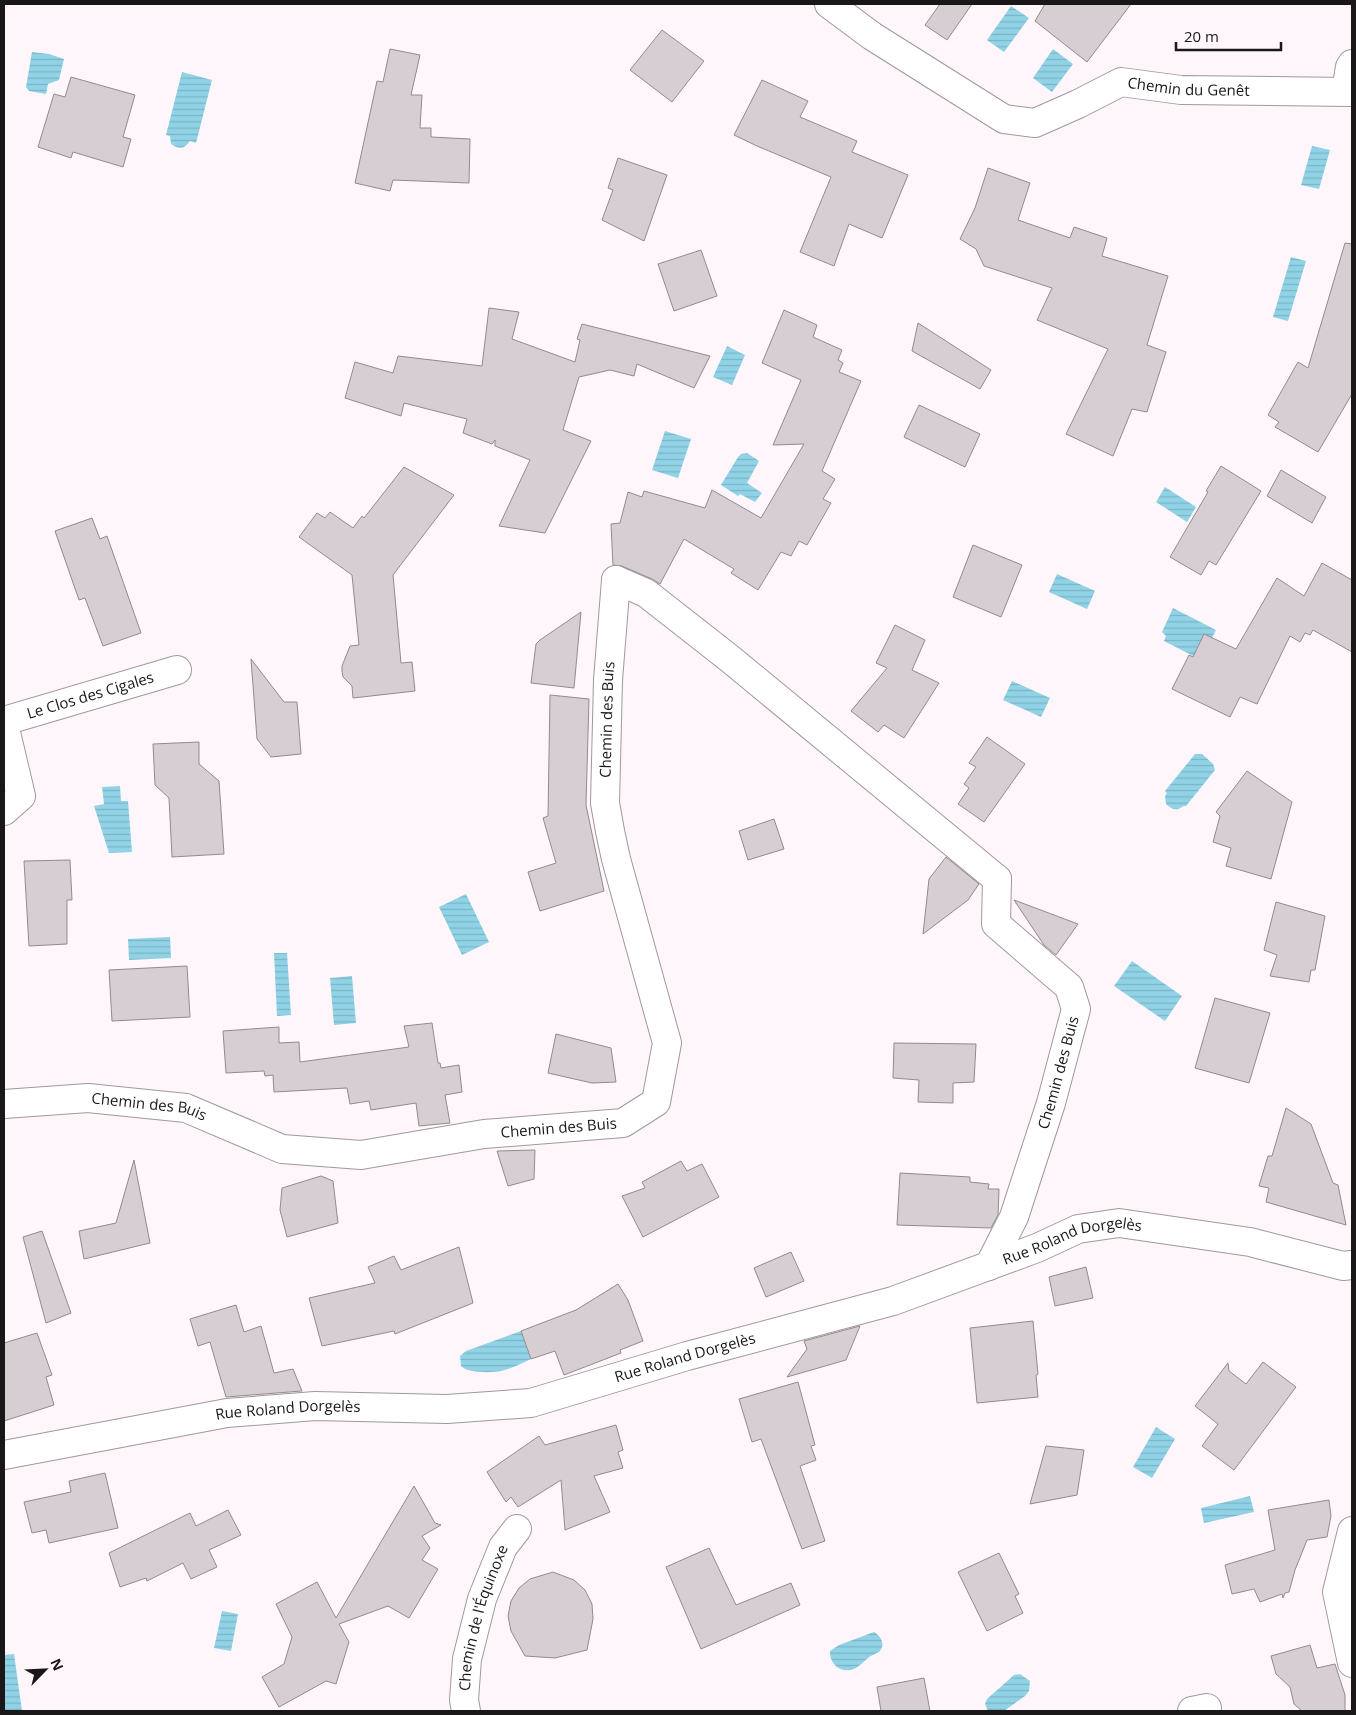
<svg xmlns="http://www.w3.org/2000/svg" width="1356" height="1715" font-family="'Open Sans',sans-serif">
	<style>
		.water { fill: url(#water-rules) }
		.building { fill: #d7ced4; stroke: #928a8f }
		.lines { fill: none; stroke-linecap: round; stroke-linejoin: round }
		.pedestrian-casing { stroke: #a0989d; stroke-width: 30 }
		.minor-casing { stroke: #a0989d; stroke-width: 30 }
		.pedestrian { stroke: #fff; stroke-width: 28 }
		.minor { stroke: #fff; stroke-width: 28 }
		.labels { text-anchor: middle; stroke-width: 4; stroke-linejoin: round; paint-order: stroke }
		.street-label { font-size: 15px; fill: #1a1719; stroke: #fff6fb }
	</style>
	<defs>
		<pattern id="water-rules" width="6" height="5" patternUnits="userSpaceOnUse" patternTransform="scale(1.25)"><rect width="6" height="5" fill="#90d2e6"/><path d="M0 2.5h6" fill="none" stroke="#7cb4c5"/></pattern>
	</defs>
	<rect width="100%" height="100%" fill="#fff6fb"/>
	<path class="water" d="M1011,6L1029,18L1004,52L987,40Z
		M1053,49L1073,64L1052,92L1033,78Z
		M32,52L49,54L64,59L59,80L48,84L46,94L29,91L26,87Z
		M182,72L212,80L196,143L190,141C184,149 180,150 171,144L170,136L166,135Z
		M1312,146L1330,150L1319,189L1301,185Z
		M1291,257L1306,261L1288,321L1273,317Z
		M727,346L745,355L732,385L713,377Z
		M665,431L691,439L678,478L652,470Z
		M747,453L759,461L747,483L762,493L755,502L740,494L738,496L721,485L738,457L741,454Z
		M1165,487L1196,507L1187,522L1156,502Z
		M1057,574L1095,591L1087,609L1049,592Z
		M1173,608L1216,630L1212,638L1204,634L1196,650L1204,655L1203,661L1164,641L1166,636L1162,632Z
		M1012,681L1050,698L1041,717L1003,700Z
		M1195,754H1202L1213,764L1215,770L1186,806H1183C1177,812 1171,809 1166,804L1165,796L1167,793L1165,791Z
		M120,786L121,801H128L132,852L109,853L94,806L104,804L102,787Z
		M466,894L489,942L462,955L439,907Z
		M170,937L171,958L129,960L128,939Z
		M274,953H287L291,1015L277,1016Z
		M1132,961L1182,996L1165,1021L1114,986Z
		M352,976L356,1023L334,1025L330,978Z
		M521,1331L531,1359C522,1363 511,1369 501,1371C491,1373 467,1373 461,1366L460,1356L466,1351Z
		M1156,1427L1175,1439L1152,1478L1133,1467Z
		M1250,1496L1254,1512L1204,1523L1201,1508Z
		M222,1611L238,1614L231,1651L214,1648Z
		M874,1632C881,1636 886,1645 879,1652C876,1654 871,1655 868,1658C864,1661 861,1665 856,1668C843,1675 829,1665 830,1651L839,1645Z
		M14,1654L22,1711H4V1655Z
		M1020,1674L1030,1681L1029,1691L1025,1696L1004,1711H988L985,1704L987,1699L1014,1675Z"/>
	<path class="building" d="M940,4H972L947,40L925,25Z
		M1045,4H1131L1087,62L1035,21Z
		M662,30L704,61L672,102L630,70Z
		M390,49L420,55L411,95H422L420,128H431V137L470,139L469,183L393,180L390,191L355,183L377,81L383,82Z
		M71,77L135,95L123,137L131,139L123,167L73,152L71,158L38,147L54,94L65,97Z
		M762,80L808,101L800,117L857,141L852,152L908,175L882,238L849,224L834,266L800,252L831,177L757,146L734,135Z
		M618,158L667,175L644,241L602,220L613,190L608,188Z
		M988,168L1030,183L1018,220L1070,238L1074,227L1107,238L1102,256L1168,276L1147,345L1166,352L1147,412L1132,409L1113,456L1066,434L1108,349L1037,320L1052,288L984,266L976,249L960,239L975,208Z
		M1345,243L1352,244V394L1318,452L1275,427L1279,422L1268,415L1298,362L1308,368Z
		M701,250L717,296L674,311L658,264Z
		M489,308L519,312L512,339L575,362L580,340L577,339L582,324L710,356L694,388L637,364L634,376L610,370L579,377L563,430L591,441L545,533L499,526L530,460L495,446V440L492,444L463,433L467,419L404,403L401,416L345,398L355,362L393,373L398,356L482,366Z
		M784,310L817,325L813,337L842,350L838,360L843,363L839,372L861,381L822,471L835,479L823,499L831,503L807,545L799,541L791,556L781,552L758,590L731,573L734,569L684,539L660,584L652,579L622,566L613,565L611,524L620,523L628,492L642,497L644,491L705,508L712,490L761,518L804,444L773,445L801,380L762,363Z
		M918,323L991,370L980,389L912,351Z
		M919,405L980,434L965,467L904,437Z
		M1221,466L1261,491L1216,565L1209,561L1201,575L1170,557L1208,492L1206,491Z
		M404,467L454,495L393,575L401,663L412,662L415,691L353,698L352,686L343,677L342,671V666L350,646L359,645L352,575L299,537L317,513L325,518L330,512L353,528L362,516L364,518Z
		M1281,470L1326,497L1312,523L1267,496Z
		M92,518L100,539L107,536L141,633L103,646L85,598L79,600L55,531Z
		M973,545L1022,565L1001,617L953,597Z
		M1322,563L1352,580V652L1313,630L1310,635L1305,633L1300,642L1290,636L1257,704L1240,697L1230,717L1172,689L1189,655L1193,657L1204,634L1236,649L1277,578L1304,596Z
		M581,612L574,688L531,683L536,644L540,640Z
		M895,625L925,640L912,670L939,683L904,738L884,725L878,732L851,711L887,668L876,663Z
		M251,659L284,702H297L301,754L271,757L257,739Z
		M550,695L589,699L586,805L604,891L540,911L528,872L556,863L543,818L548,816Z
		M987,737L1025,764L984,822L958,804L969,788L964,784L976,767L969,763Z
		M199,742V764L219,781L224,854L172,857L169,798L155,785L153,744Z
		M1247,771L1292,802L1271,879L1226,866L1231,848L1213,842L1220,816L1216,812Z
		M774,819L784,849L748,860L739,831Z
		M946,857L979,884L968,900L923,934L929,879Z
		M70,860L72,900H67V944L29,946L24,861Z
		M1014,900L1078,924L1056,955L1044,945Z
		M1276,902L1325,916L1315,970H1311L1309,982L1270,976L1277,955L1264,950Z
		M187,966L190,1017L112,1021L109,970Z
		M1215,998L1270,1013L1249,1083L1195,1068Z
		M432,1023L438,1063H440L441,1068L459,1065L462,1092L445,1095L450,1123L419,1126L416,1103L371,1110L369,1101L350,1104L347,1088L274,1092L273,1075L265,1076L264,1071L226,1073L223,1031L279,1027V1043L299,1042L300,1062L409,1047L404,1026Z
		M556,1034L611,1048L616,1082L592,1083L548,1073Z
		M894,1043L976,1044L974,1082L953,1083V1103L918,1102L919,1080L893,1078Z
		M1286,1108L1311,1124L1333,1183L1338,1185L1346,1225L1266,1202L1269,1188L1259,1186L1268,1156H1272Z
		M535,1150L534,1179L508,1186L497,1151Z
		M134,1160L150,1243L84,1259L79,1231L116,1223Z
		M681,1161L687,1171L702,1164L719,1197L643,1237L622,1196L645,1188L642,1182Z
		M900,1173L970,1177V1182L989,1184L988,1189H999L998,1215L991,1228L897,1225Z
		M321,1176L333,1181L338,1223L287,1237L280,1210L282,1188Z
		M42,1231L71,1313L46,1323L23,1237Z
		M459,1247L473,1303L395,1334L394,1331L322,1346L309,1298L375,1283L368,1267L394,1256L401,1270Z
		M791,1252L804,1281L766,1297L754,1268Z
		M1086,1267L1093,1298L1055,1306L1049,1277Z
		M618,1284L628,1300L643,1341L620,1350L621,1353L564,1375L555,1351L531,1359L521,1331L576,1310Z
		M236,1305L244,1332L261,1326L274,1373L293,1369L302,1391L226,1397L210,1342L198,1346L190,1319Z
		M1033,1321L1038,1374L1036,1375L1038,1397L977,1403L970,1328Z
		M860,1326L846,1360L787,1377L807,1349L804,1341Z
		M37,1333L52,1375L46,1377L54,1405L4,1421V1343Z
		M1263,1362L1296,1387L1234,1470L1202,1446L1218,1424L1195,1406L1228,1363L1229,1371L1246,1384Z
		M798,1382L815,1445L811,1446L816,1460L800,1466L825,1541L802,1549L761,1439L752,1442L739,1399Z
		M616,1425L623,1450L618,1452L623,1468L594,1476L610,1512L565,1530L561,1480L518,1507L511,1497L506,1502L487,1472L539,1436L545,1445Z
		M1046,1446L1084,1450L1077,1495L1030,1504Z
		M105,1473L118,1528L49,1543L46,1530L32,1533L24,1502L71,1492L69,1481Z
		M414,1486L435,1523L441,1525L422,1536L430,1548L422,1560L438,1569L409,1618L388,1606L339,1624L349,1642L336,1684L326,1681L279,1707L262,1677L284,1664L292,1637L276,1604L317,1582L336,1618Z
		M1329,1500L1331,1516L1327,1537L1307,1540L1295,1570L1289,1592L1285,1593L1283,1598L1282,1594L1260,1602L1254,1589L1232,1594L1225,1565L1275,1550L1268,1510Z
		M228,1510L241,1535L209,1550L217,1567L191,1579L183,1563L147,1581L146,1578L120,1587L109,1553L190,1513L196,1526Z
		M709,1548L736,1605L791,1583L800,1605L701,1649L666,1567Z
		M999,1553L1019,1594L1015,1596L1023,1613L987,1631L958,1572Z
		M553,1572L574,1580L585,1590L592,1604L593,1619L587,1650L555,1658L525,1656L511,1631L508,1616L511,1601L519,1588L530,1579Z
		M1310,1645L1317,1668L1335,1664L1345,1695V1711H1302L1294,1704L1290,1687L1276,1674L1271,1656Z
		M924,1678L930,1711H881L877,1687Z"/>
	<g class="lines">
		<g class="pedestrian-casing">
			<path id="pedestrian" d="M616,580L646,593L729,658L997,879"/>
		</g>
		<g class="minor-casing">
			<g id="minor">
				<path id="s1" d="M829,4L872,36L1004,119L1035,123L1078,104L1121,82L1181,90L1352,92"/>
				<path d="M1346,91L1350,67L1352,64"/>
				<path id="s2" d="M4,721L177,670"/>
				<path d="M4,724L21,796L4,811"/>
				<path id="s3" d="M4,1104L88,1098L186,1108L282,1149L361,1155L484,1134L623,1123L656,1102L667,1043L616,859L610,831L605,803L608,680L616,580"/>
				<path id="s4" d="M989,1266L1014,1217L1051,1103L1076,1009L1069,987L996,924L997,879"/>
				<path id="s5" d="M4,1455L227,1413L315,1406L447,1409L531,1403L687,1356L893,1301L1037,1248L1078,1229L1119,1223L1250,1242L1343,1266L1352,1265"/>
				<path d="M1352,1531L1337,1592L1352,1663"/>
				<path id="s6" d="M466,1711L464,1700L467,1659L482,1599L503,1547L517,1529"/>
				<path d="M1192,1711L1207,1708"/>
			</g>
		</g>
		<use href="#pedestrian" class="pedestrian"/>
		<use href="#minor" class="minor"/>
	</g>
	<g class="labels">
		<g class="street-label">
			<text dy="5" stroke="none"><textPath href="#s1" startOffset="404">Chemin du Genêt</textPath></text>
			<text dy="5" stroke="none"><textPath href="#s2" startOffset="90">Le Clos des Cigales</textPath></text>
			<text dy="5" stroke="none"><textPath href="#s3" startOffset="1061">Chemin des Buis</textPath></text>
			<text dy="5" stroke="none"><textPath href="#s4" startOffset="206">Chemin des Buis</textPath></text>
			<text dy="5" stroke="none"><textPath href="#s3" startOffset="146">Chemin des Buis</textPath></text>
			<text dy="5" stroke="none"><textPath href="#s3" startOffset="566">Chemin des Buis</textPath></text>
			<text dy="5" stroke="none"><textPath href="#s5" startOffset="1098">Rue Roland Dorgelès</textPath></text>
			<text dy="5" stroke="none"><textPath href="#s5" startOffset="692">Rue Roland Dorgelès</textPath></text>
			<text dy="5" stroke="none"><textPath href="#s5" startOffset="288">Rue Roland Dorgelès</textPath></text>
			<text dy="5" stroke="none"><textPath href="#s6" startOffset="96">Chemin de l'Équinoxe</textPath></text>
		</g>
	</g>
	<rect width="1356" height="1715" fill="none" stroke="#1a1719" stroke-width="10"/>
	<g transform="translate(45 1670) rotate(66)" stroke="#fff6fb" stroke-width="4" paint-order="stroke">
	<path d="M0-4L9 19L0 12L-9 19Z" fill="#1a1719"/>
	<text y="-8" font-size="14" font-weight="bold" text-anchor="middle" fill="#1a1719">N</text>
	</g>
	<path d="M1176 42v8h105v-8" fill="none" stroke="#1a1719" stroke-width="2.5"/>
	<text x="1184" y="42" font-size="15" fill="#1a1719" stroke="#fff6fb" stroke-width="4" paint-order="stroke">20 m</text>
</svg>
